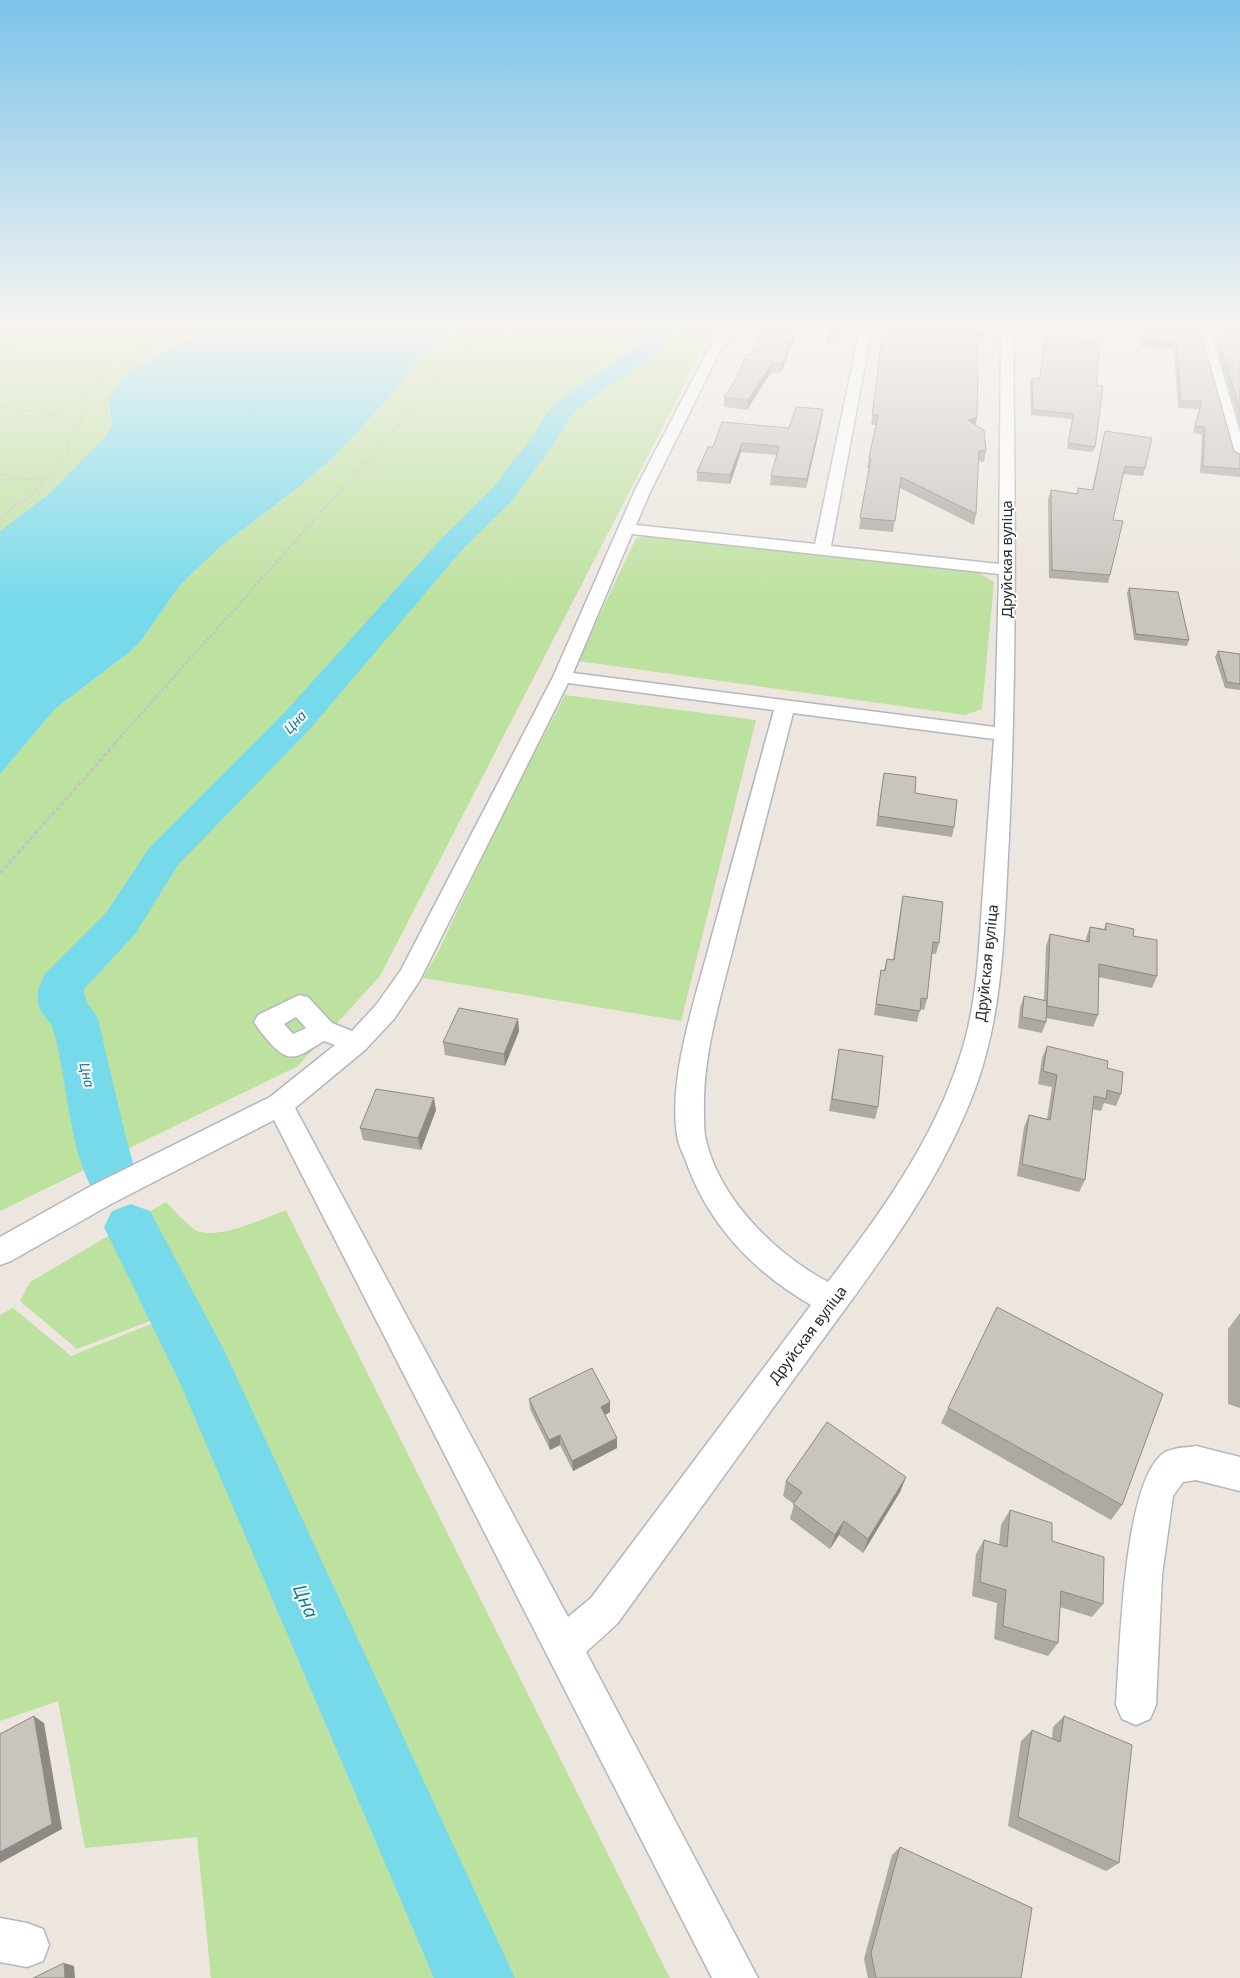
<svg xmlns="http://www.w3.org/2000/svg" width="1240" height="1978" font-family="'Noto Sans',sans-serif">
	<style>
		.green { fill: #bde19e }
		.water { fill: #77daeb }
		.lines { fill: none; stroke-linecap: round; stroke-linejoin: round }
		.river { fill: #77daeb; fill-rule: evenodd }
		.minor-casing { stroke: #b3b6bf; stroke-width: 3 }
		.path-far2 { stroke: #c4c4c4; stroke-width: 2; stroke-dasharray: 2 1; stroke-linecap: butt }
		.path-far1 { stroke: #c4c4c4; stroke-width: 2.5; stroke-dasharray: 2.5 2; stroke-linecap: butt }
		.path { stroke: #c4c4c4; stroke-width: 3; stroke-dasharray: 4 2.5; stroke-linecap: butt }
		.minor { fill: #fff; fill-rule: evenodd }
		.wall { fill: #ada9a3 }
		.shaded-wall { fill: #8d8985 }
		.building { fill: #c9c4be; stroke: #8d8985 }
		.labels { text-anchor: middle; stroke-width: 4; stroke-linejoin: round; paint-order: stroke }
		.far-water-label { font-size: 14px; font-style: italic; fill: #137c9a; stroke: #fff }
		.street-label { font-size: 15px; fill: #2c2c2c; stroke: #fff }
		.near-water-label { font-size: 19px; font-style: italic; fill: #137c9a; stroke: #fff }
	</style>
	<rect width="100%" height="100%" fill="#ede6df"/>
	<path class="green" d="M0,326H213L161,352L131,370L108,406L112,424L106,436L50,493L0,531Z
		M454,326H726L707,341L380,976L298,1066L0,1211V774L55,709L131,651L141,641L180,585L220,547L300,486L336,455L382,405L419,359Z
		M659,535L978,572L994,582L982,709L965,715L578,661L636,538Z
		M565,695L756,720L681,1021L423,978L438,952L503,814Z
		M166,1202C173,1209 189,1227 197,1231C220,1240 264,1218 286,1210L670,1978H484L472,1944L184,1308L77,1349L20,1301L30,1282Z
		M13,1308L71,1356L161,1320L460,1978H211L197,1837L85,1848L58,1701L0,1721V1315Z"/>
	<path class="water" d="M213,326H454L419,359L382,405L336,455L300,486L220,547L180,585L141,641L131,651L55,709L0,774V531L50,493L106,436L112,424L108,400C128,358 177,349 213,326Z"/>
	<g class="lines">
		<path class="river" d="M654,326H681L679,331L667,337L651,359L607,387L572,414L555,442L511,502L462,550L310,729L178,865L136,933L84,989C85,1008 95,1007 99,1023C111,1074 122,1124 136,1174L128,1189L110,1195L92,1189C67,1140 68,1081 53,1029C51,1021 41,1015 39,1006C36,995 39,984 45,974L106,913L149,848L284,713L442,538L491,490L534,435L543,418L554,404L591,377L635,349Z
			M131,1204L150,1211L224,1350L515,1978H434L180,1383L104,1227L112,1211Z"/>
		<g class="minor-casing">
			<path id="minor" d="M733,326H748L730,339L719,353L651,490L636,525L815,544L858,338L863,326H875L870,338L831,546L999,564L1001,326H1013C1015,497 1017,667 1009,837C1004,922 1005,1008 975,1089C939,1186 873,1271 812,1354C747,1444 682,1534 617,1624L586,1652L758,1978H712L274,1120L111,1204L11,1261L0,1265V1237L91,1186L270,1097L335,1045L324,1041C301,1054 292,1067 271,1044C265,1037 259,1030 254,1022L258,1015L299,995L308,997L332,1023L352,1031L376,1005L401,970L553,677L635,490L707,352L722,333ZM632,534L999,574L995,727L573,673ZM568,683L774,710C753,787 732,863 711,939C696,997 668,1076 677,1135C678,1145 684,1155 687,1164C709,1225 755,1273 811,1305L591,1598L568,1617L295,1108L365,1050L394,1019L420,980ZM793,713L994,739C990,794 986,849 982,905C979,949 977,993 966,1036C942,1128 885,1208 828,1282C775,1254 718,1198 705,1136C704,1129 704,1121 704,1114C702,1053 722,994 736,936C755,861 774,787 793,713ZM296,1017L306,1028L293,1034L284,1024Z
				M1197,326H1209L1240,433V462L1233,458Z
				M1196,1446L1240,1457V1491L1196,1480L1183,1482L1173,1496L1162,1575L1156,1705L1150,1719L1136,1725L1122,1719L1116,1705C1120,1650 1123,1492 1160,1456C1169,1447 1184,1448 1196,1446Z
				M0,1918L27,1923L43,1929L49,1945L43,1961L27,1967L0,1962Z"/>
		</g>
		<path class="path-far2" d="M0,353L67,326
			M0,407L47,413L81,422
			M0,480L34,479L45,481
			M11,508L31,496L68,452L69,439L81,422L82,401L104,374L119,363L185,326
			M325,508L487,326"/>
		<path class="path-far1" d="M0,518L13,507
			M114,744L326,507"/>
		<path class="path" d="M0,873L116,743"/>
		<use href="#minor" class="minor"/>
	</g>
	<path class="wall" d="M799,326L781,373L771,372L747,410L724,407V397L735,381L751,355L768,329Z
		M883,326L984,334L982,343H975L977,417L975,425L986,451L984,462L978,461L976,514L974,525L900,488L893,532L859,529L869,468H867L869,458L876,425H871Z
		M1136,326H1199L1234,451L1240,454V477L1200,473L1202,435L1193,433L1199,409L1178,408L1174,349L1141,347L1136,333Z
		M1211,326H1240V427Z
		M1045,336L1082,342L1095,447L1093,452L1067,449L1072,419L1031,415L1030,383L1032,378L1039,379Z
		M822,418L806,488L770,485L771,476L777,455L741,452L730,484L697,481V472L713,447L789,428Z
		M1105,431L1145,468L1143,476L1123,474L1113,520L1110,575L1108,583L1049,578L1048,499L1051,490L1077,494L1078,488L1092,490Z
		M1129,588L1189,640L1187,646L1134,640L1127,593Z
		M1218,651L1240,654V690L1225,688L1215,657Z
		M884,773L954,827L952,837L876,826Z
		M903,896L939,943L936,954H932L927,999L924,1010L920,1009L917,1022L874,1015L881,970H884L887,959L893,960L901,907Z
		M1106,923L1133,936L1157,976L1152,988L1098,977V1015L1093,1027L1046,1018V1022L1042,1033L1018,1028L1020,1008L1024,996L1044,1000L1046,946L1050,934L1086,941V938L1090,927L1104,929Z
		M518,1019L519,1031L505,1066L445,1055L443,1042Z
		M1047,1046L1107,1068L1121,1094L1116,1106L1104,1103L1101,1111L1092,1109L1085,1180L1079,1192L1017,1176L1024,1127L1029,1115L1047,1119L1052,1087L1038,1084L1042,1058Z
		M839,1049L878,1107L875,1119L829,1111Z
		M436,1110L421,1150L363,1140L360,1128Z
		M1240,1313V1408L1228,1404V1329Z
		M529,1399L610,1412L605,1415L617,1438V1448L573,1471L560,1445L550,1450L530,1409Z
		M948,1408L1122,1505L1111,1520L941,1423Z
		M906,1477L900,1492L863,1553L839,1535L830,1549L790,1519L794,1504L783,1496L786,1481Z
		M1010,1510L1052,1541L1103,1604L1092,1617L1060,1607L1058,1643L1048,1656L994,1639L997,1603L972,1596L976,1554L984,1540L999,1545L1001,1525Z
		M1064,1716L1119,1863L1106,1871L1008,1826L1021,1741L1032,1730L1052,1739L1053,1727Z
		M900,1847L1021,1978H868L864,1959L892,1855Z"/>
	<path class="shaded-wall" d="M797,326H799L781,373L782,364Z
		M836,326H846L827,343L828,333Z
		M772,363L771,372L747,410L748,400Z
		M823,409L822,418L806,488L807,479Z
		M977,417L975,428L968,420Z
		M742,443L741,452L730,484V475Z
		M518,1019L519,1031L505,1066L504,1054Z
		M434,1098L436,1110L421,1150L418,1138Z
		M610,1402V1412L601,1417V1407Z
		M560,1435V1445L550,1450L549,1440Z
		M617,1438V1448L573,1471L572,1461Z
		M906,1477L900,1492L863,1553L868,1539Z
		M844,1521L839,1535L830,1549L835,1535Z
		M34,1716L44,1723L62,1829L0,1863V1852Z
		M64,1963L74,1966L75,1978H65Z"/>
	<path class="building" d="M773,326H797L782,364L772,363L748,400L724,397L735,381L747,354L751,355L764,329H768Z
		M830,326H836L828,333Z
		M884,326H984V334L974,333L978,360L977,417L968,420L984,430L986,451H979L976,514L901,477L895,521L860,518L871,458H869L878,415H872Z
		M1138,326H1199L1234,451L1240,454V469L1203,466L1205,427L1195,426L1202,401H1181L1177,342L1143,340Z
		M1215,326H1240V410Z
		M1045,336L1082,339V342L1099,344L1097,386H1103L1095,447L1068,443L1074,414L1033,410L1032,378L1040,379Z
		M796,407L823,409L807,479L771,476L779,446L742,443L730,475L697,472L708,447H713L722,422L789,428Z
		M1105,431L1152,438L1145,468L1125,466L1113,520L1123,521L1110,575L1052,570L1051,490L1078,494V488L1093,490Z
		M1129,588L1178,592L1189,640L1136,634Z
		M1218,651L1240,654V684L1227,682Z
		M884,773L916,777L915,793L957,800L954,827L878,816Z
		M903,896L943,902L939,943L933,942L927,999L921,998L920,1011L876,1004L881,970L885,971L887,959L894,960Z
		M1106,923L1134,929L1133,936L1157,940V976L1099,964L1098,1015L1047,1006L1050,934L1089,942L1090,927L1106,930Z
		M1024,996L1047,1001L1046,1022L1022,1017Z
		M459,1008L518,1019L504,1054L443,1042Z
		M1047,1046L1108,1061L1107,1068L1123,1072L1121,1094L1107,1090L1106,1099L1094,1096L1085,1180L1022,1164L1029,1115L1050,1120L1057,1075L1043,1071Z
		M839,1049L883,1056L878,1107L832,1099Z
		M376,1089L434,1098L418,1138L360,1128Z
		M997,1307L1163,1394L1122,1505L948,1408Z
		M592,1368L610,1402L601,1407L617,1438L572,1461L560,1435L549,1440L529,1399Z
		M827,1422L906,1477L868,1539L844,1521L835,1535L793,1504L802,1492L786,1481Z
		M1010,1510L1052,1523V1541L1104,1557L1103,1604L1061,1591L1058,1643L1003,1626L1006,1590L980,1582L984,1540L1007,1547Z
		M34,1716L52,1824L0,1852V1734Z
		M1064,1716L1132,1745L1119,1863L1018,1817L1032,1730L1060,1742Z
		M900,1847L1032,1908L1021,1978H876L871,1953Z
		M64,1963L65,1978H33Z"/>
	<linearGradient id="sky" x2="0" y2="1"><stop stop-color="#7bc3e9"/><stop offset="0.54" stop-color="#f7f4f1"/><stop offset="1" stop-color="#f7f4f1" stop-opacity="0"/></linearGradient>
	<rect width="1240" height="603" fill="url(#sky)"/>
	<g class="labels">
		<g class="far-water-label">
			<text transform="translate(295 722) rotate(-47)" y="5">Цна</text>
			<text transform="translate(87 1075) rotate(77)" y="5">Цна</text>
		</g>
		<g class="street-label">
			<text transform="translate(1007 559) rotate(-90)" y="5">Друйская вуліца</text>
			<text transform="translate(987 963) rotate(-84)" y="5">Друйская вуліца</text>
			<text transform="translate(808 1335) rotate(-53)" y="5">Друйская вуліца</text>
		</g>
		<g class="near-water-label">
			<text transform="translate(306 1601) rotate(66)" y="7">Цна</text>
		</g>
	</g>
</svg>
